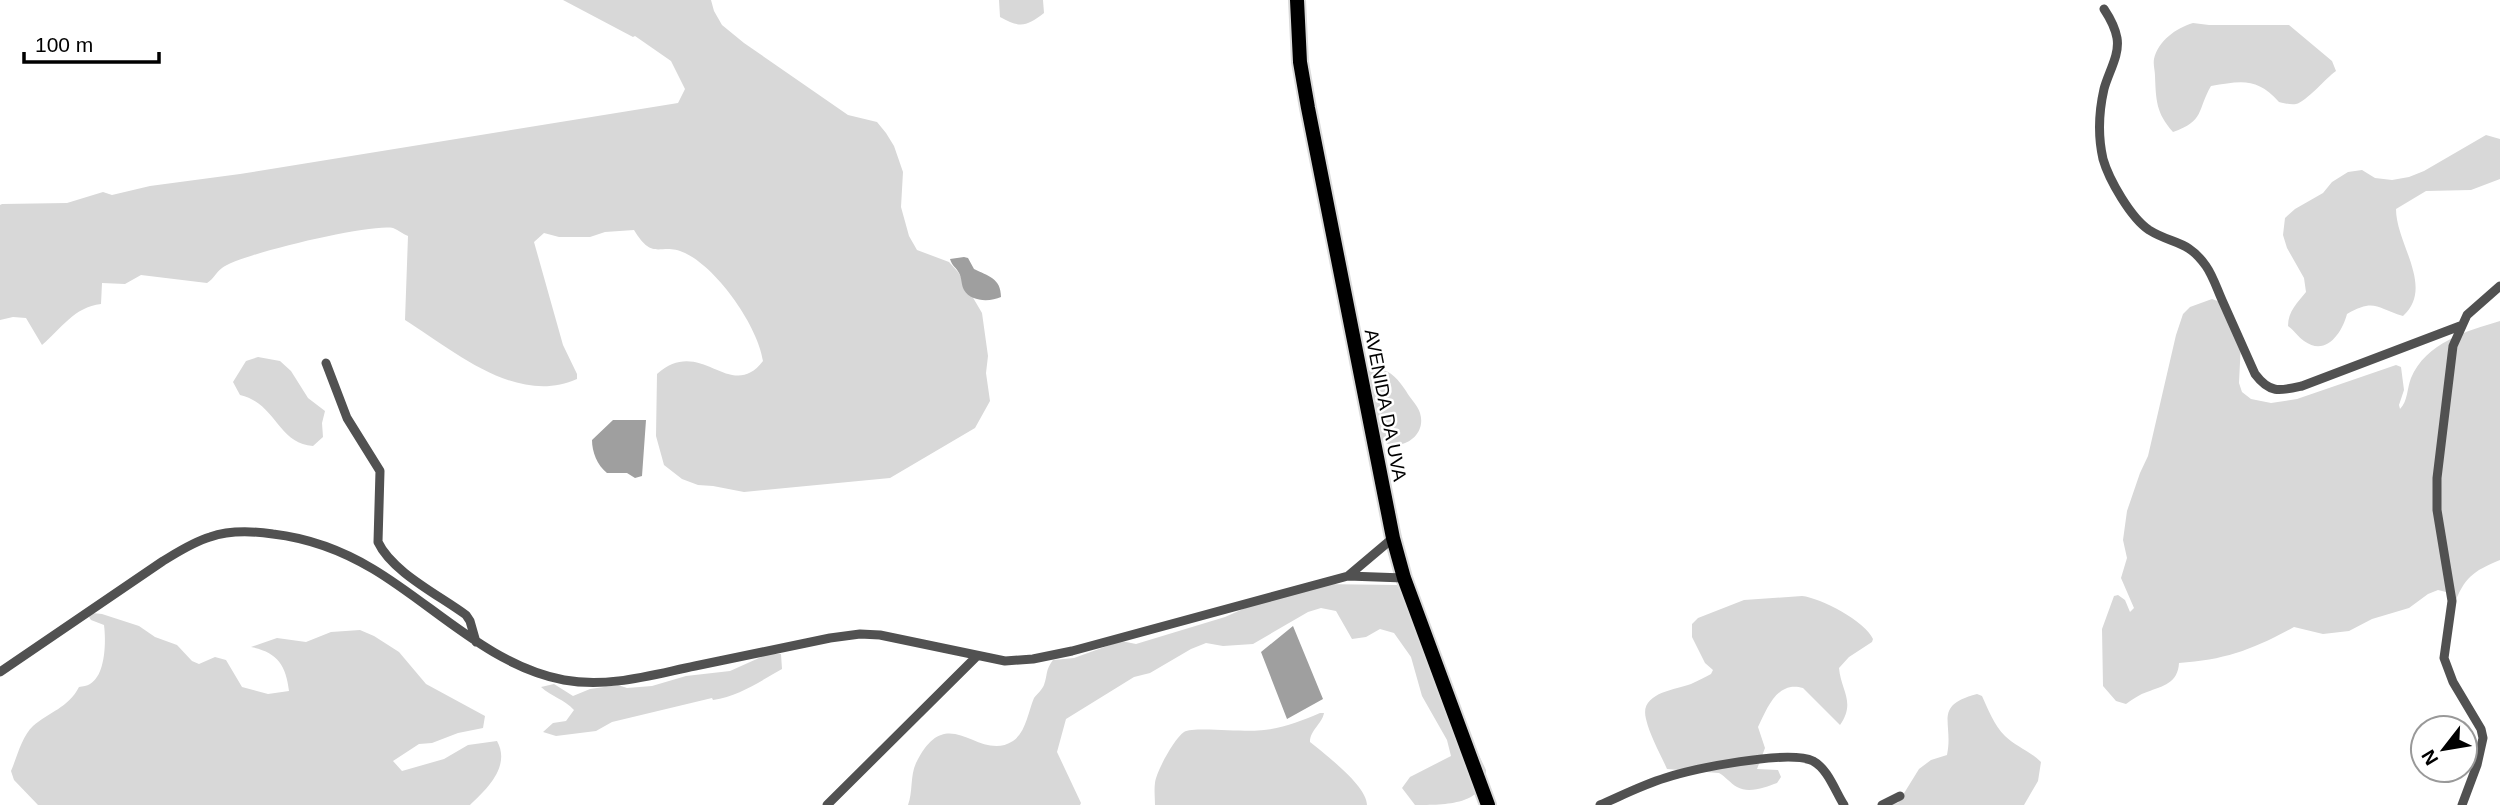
<svg xmlns="http://www.w3.org/2000/svg" width="2500" height="805" font-family="Helvetica,sans-serif">
	<style>
		.green { fill: #d8d8d8 }
		.water { fill: #9f9f9f }
		.lines { fill: none; stroke-linecap: round; stroke-linejoin: round }
		.primary-casing { stroke: #dbdbdb; stroke-width: 18 }
		.street { stroke: #515151; stroke-width: 9 }
		.primary { stroke: #000; stroke-width: 14 }
		.labels { text-anchor: middle; stroke-width: 5; stroke-linejoin: round; paint-order: stroke }
		.street-label { font-size: 19px; fill: #000; stroke: #fff }
	</style>
	<rect width="100%" height="100%" fill="#fff"/>
	<path class="green" d="M563,0H711L714,11L722,25L744,43L848,115L877,122L886,133L894,146L903,172L901,207L909,236L917,250L949,262L958,272L982,313L988,356L986,373L990,401L975,428L890,478L744,492L713,486L698,485L682,479L664,465L656,436L657,374C701,334 730,404 763,361C758,326 717,268 685,253C660,241 654,263 634,230L605,232L590,237H559L544,233L534,242L563,345L577,374V379C517,406 454,351 405,320L408,236C403,234 398,230 393,228C372,223 240,254 222,268C216,272 214,279 207,283L141,275L125,284L102,283L101,304C74,307 61,329 42,345L26,318L13,317L0,320V205L2,204L67,203L103,192L112,195L150,186L240,174L678,103L685,89L671,61L635,36L633,37Z
		M999,0H1043L1044,13C1026,27 1020,28 1000,17Z
		M2193,23L2209,25H2289L2332,61L2336,71C2326,78 2306,102 2296,104C2291,105 2283,103 2279,102C2257,77 2241,81 2211,86C2197,110 2205,121 2173,132C2156,113 2156,100 2155,76C2155,70 2153,65 2154,59C2158,41 2176,28 2193,23Z
		M2486,135L2500,139V179L2471,190L2426,191L2396,209C2396,244 2435,287 2403,316C2376,308 2375,298 2347,314C2342,333 2326,357 2304,341C2298,337 2294,330 2288,326C2288,311 2298,302 2306,292L2304,278L2287,248L2283,235L2285,218L2295,209L2323,193L2332,182L2348,172L2362,170L2375,178L2392,180L2409,177L2424,171Z
		M2212,299L2220,302L2241,342L2239,383L2242,392L2251,399L2271,403L2297,399L2396,365L2401,367L2404,390L2399,405L2400,409C2408,401 2407,388 2411,378C2426,343 2466,331 2500,321V560C2473,571 2464,578 2454,605L2446,592L2438,590L2428,594L2409,608L2372,619L2349,631L2323,634L2294,627C2254,649 2225,660 2179,663C2178,683 2163,686 2147,692C2140,694 2133,699 2126,704L2116,701L2103,686L2102,629L2114,596L2118,595L2125,600L2130,612L2134,608L2121,578L2127,558L2123,540L2127,511L2140,473L2148,456L2176,335L2183,314L2190,307Z
		M258,357L280,361L291,371L308,398L325,411L322,423L323,437L313,446C278,444 276,403 240,395L233,382L246,361Z
		M1378,368C1392,372 1398,379 1406,391C1410,398 1418,406 1420,413C1429,442 1385,459 1374,430C1369,418 1368,386 1366,371Z
		M1319,584L1397,585L1486,770C1486,805 1446,805 1415,805L1402,788L1410,777L1451,756L1447,740L1422,696L1411,657L1394,633L1380,629L1366,637L1352,639L1336,611L1321,608L1308,612L1253,644L1223,646L1206,643L1191,649L1150,673L1134,677L1066,719L1057,752L1081,803L1080,805H908C913,792 910,776 916,763C948,698 978,764 1013,741C1026,732 1028,712 1034,698C1037,694 1042,690 1044,685C1048,674 1045,671 1053,660L1074,658L1121,641L1136,644L1225,617L1252,605Z
		M1802,596C1821,598 1865,621 1873,639L1872,642L1849,657L1839,668C1841,691 1856,702 1840,725L1803,688C1777,680 1767,709 1758,727L1765,748L1757,769L1778,770L1781,777L1777,783C1766,787 1749,794 1737,787C1730,783 1726,777 1719,773L1667,769C1660,753 1650,736 1646,719C1639,693 1674,690 1691,684C1698,681 1705,677 1711,674L1713,670L1705,663L1692,637V624L1698,618L1744,600Z
		M92,613L102,614L139,626L155,637L177,645L192,661L199,664L215,657L226,660L242,687L268,694L289,691C286,665 277,652 251,647L277,638L306,642L331,632L360,630L374,636L399,652L426,684L485,716L483,728L458,733L432,743L419,744L393,761L402,771L444,759L468,745L497,741C511,766 487,789 470,805H38L14,780L11,771C17,757 22,736 33,726C49,712 68,708 79,687C83,686 87,686 90,684C106,675 106,640 104,625L91,620L89,617Z
		M768,654H781L782,669C759,682 739,696 713,700L712,698L612,722L596,731L556,736L543,732L553,723L566,721L574,710C564,699 552,697 541,687L554,684L573,696L590,689L618,685L627,688L652,686L686,676L730,671Z
		M1977,694L1982,696C1988,709 1994,725 2005,736C2015,746 2030,751 2041,762L2038,781L2024,805H1885L1898,803L1919,769L1931,760L1947,755C1954,722 1932,706 1977,694Z
		M1320,713H1324C1322,724 1310,730 1310,742C1326,755 1367,786 1367,805H1155C1155,798 1154,790 1155,783C1156,772 1174,739 1184,732C1194,726 1246,733 1264,730C1284,728 1301,721 1320,713Z"/>
	<path class="water" d="M964,257L968,258L974,269C988,276 1001,278 1001,297C990,302 971,302 964,290C961,285 962,278 959,273C956,267 952,266 950,259Z
		M613,420H646L642,476L635,478L627,473H607C597,465 592,452 592,440Z
		M1293,626L1323,699L1287,719L1261,652Z"/>
	<g class="lines">
		<g class="primary-casing">
			<path id="primary" d="M1297,0L1300,62L1308,108L1393,538L1404,578L1488,805"/>
		</g>
		<path class="street" d="M2104,9C2110,18 2115,27 2117,38C2120,55 2108,73 2104,89C2099,111 2098,137 2103,159C2109,180 2131,218 2149,230C2173,245 2187,239 2206,266C2213,276 2217,289 2222,300C2233,325 2244,349 2255,374C2270,394 2280,391 2302,386L2460,326
			M326,363L347,418L380,471L378,542C392,572 439,595 466,615L470,621L476,642
			M1348,576L1393,538
			M0,672L163,561C178,552 193,542 210,537C230,530 252,531 273,534C307,538 343,551 373,569C435,606 490,666 564,680C609,688 651,675 695,666C740,657 785,647 830,638L860,634L880,635L1005,661L1033,659L1072,651L1348,576L1404,578
			M827,805L976,657
			M1600,805C1621,796 1642,785 1665,778C1693,769 1788,749 1813,761C1828,769 1835,791 1844,805
			M1882,805L1900,796
			M2462,805L2477,765L2483,738L2481,729L2453,682L2444,658L2452,601L2437,510V478L2453,346L2467,315L2500,286"/>
		<use href="#primary" class="primary"/>
	</g>
	<g class="labels">
		<g class="street-label">
			<text transform="translate(1386 405) rotate(79)" y="7">AVENIDA DA UVA</text>
		</g>
	</g>
	<g transform="translate(2444 749) rotate(239)"><circle r="33" fill="#ffffff" stroke="#999999" stroke-width="2"/>
	<path d="M0-5L12 26L0 18L-12 26Z" fill="#000000"/>
	<text y="-10" font-size="19" font-weight="bold" text-anchor="middle" fill="#000000">N</text>
	</g>
	<path d="M24 52v10h135v-10" fill="none" stroke="#000000" stroke-width="3.5"/>
	<text x="35" y="52" font-size="21" fill="#000000" stroke="#ffffff" stroke-width="5" paint-order="stroke">100 m</text>
</svg>
